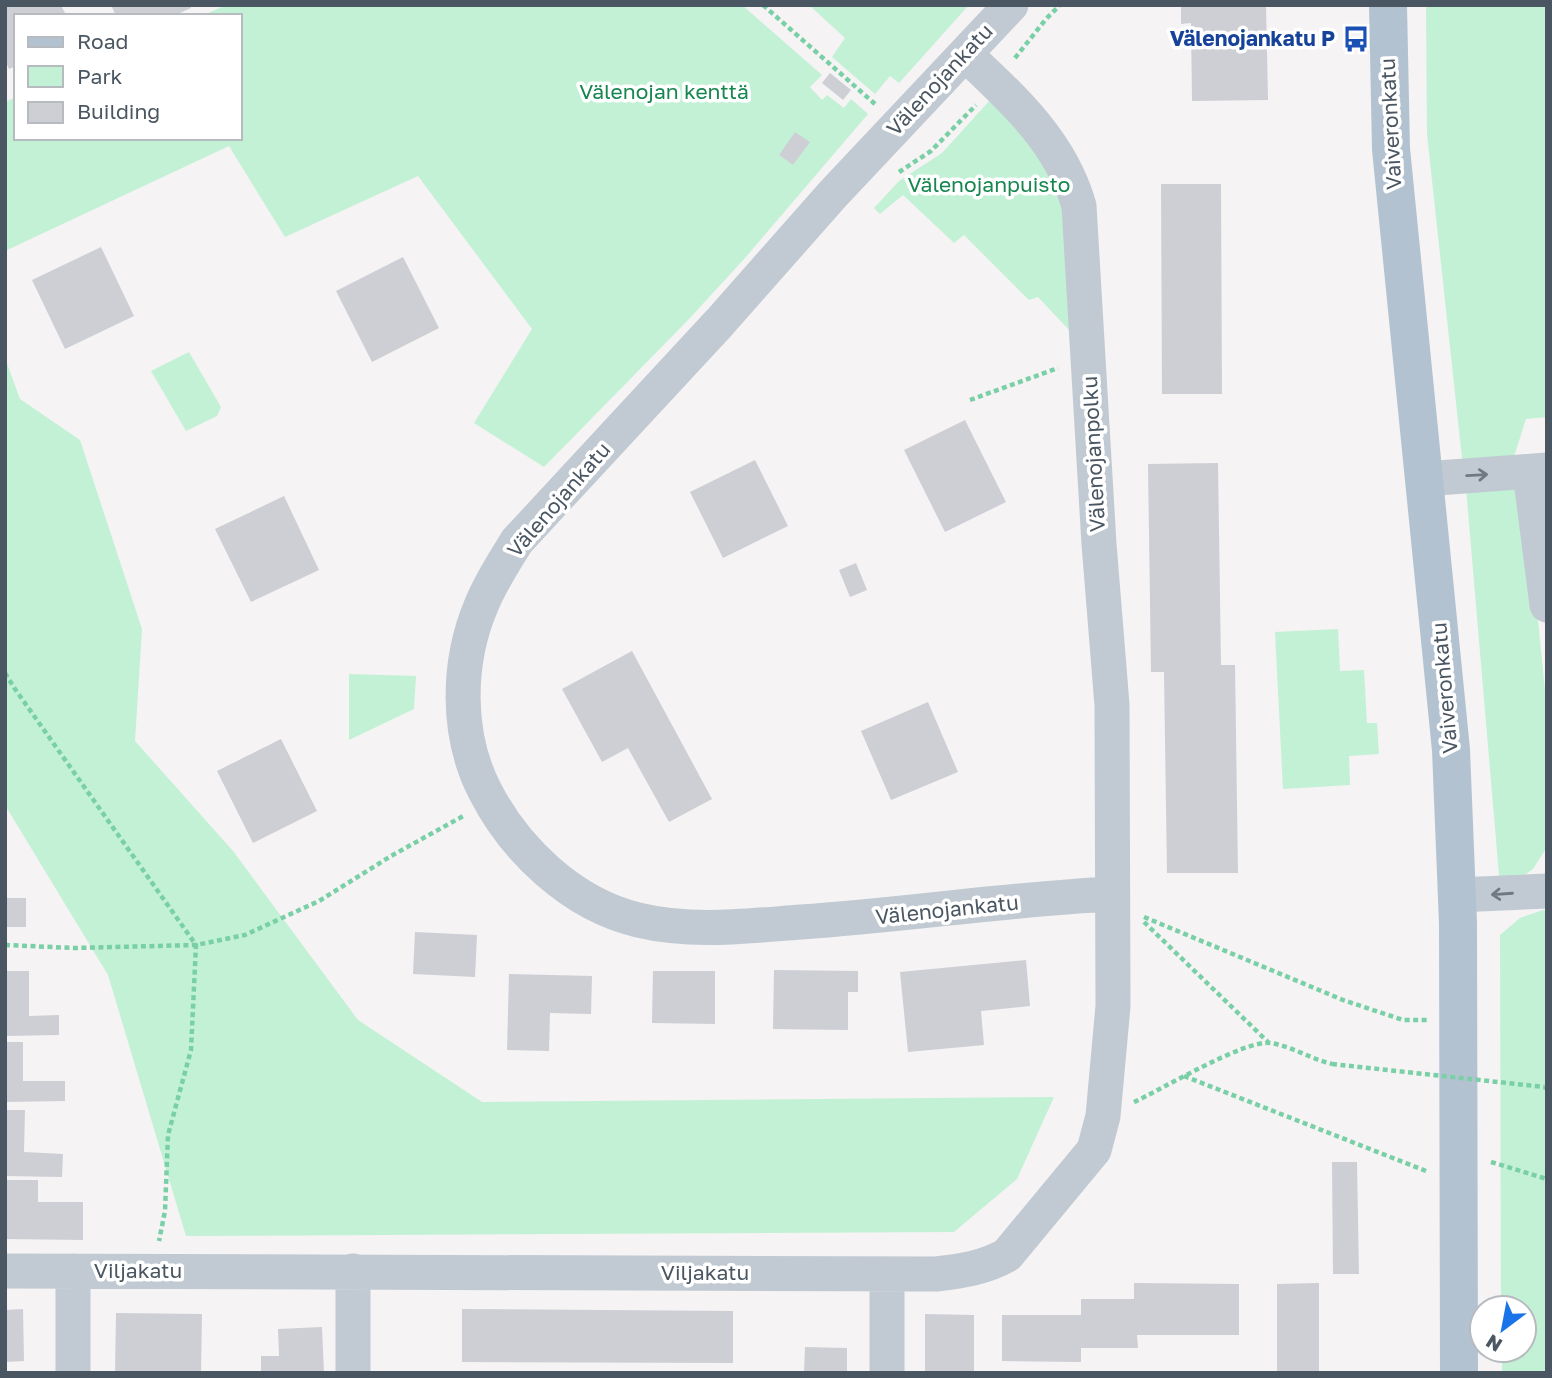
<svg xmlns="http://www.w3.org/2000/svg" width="1552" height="1378" font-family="'Golos Text',sans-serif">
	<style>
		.green { fill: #c3f1d5; fill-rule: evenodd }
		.building { fill: #cdcfd5 }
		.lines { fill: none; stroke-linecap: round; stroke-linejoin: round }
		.path { stroke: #7ad0a6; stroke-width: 4.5; stroke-dasharray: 5 3.5; stroke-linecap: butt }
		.minor { stroke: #c1cad2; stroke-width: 35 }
		.major { stroke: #b3c2d1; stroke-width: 38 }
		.path-bridge { stroke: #7ad0a6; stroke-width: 4.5; stroke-dasharray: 5 3.5; stroke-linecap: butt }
		.oneway { stroke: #6e7983 }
		.labels { text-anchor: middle; stroke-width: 7; stroke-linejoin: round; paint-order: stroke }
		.transit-label { font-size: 21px; font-weight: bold; fill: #164399; stroke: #fff; text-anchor: end }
		.street-label { font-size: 21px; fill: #4a5661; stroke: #fff }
		.park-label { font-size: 21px; fill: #17864f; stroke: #fff }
	</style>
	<rect width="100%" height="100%" fill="#f5f3f3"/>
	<path class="green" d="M226,5H742L822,75L810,87L822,100L827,95L844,108L851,99L868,114L745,258L689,319L544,467L474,423L532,329L418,176L285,237L229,146L5,251V102L16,97V138H240V16H202ZM809,142L793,165L779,155Z
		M809,5H967L968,6L899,83L890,76L875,94L832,57L845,38Z
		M1426,5H1547V417L1526,419L1512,463L1471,465L1462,458L1427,134Z
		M992,98L1049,166L1064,205L1070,331L1038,297L1029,300L964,235L954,243L903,195L880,214L874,208L899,181L942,153Z
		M189,352L221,407L217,416L186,431L151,371Z
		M5,358L20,399L80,440L142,629L135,741L233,851L358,1020L482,1102L1054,1097L1017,1179L954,1232L186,1236L108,975L5,805Z
		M1518,486L1526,498L1547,711V847L1533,869L1517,880L1503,881L1499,875L1466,488Z
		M1338,629L1340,671L1364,670L1367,723H1377L1379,754L1349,756L1350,785L1283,789L1275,632Z
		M349,674L416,676L414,709L349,740Z
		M1543,910L1547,912V1373H1502V1350H1524V1308H1501L1500,935L1520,918Z"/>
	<path class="building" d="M10,5H61L65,13L60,16H16V66L9,69L5,60V8Z
		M111,5H190L191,8L173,16H116Z
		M1181,5H1266L1268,100L1192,101L1191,23L1181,24Z
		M830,73L851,90L843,100L822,83Z
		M795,132L810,142L793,165L779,155Z
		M1161,184H1221L1222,394H1162Z
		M101,247L134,316L65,349L32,280Z
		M403,257L439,328L372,362L336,291Z
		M965,420L1006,502L945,532L904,450Z
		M755,460L788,526L723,558L690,492Z
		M1218,463L1221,665H1235L1238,873H1167L1164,672H1151L1148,464Z
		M284,496L319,570L251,602L215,529Z
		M856,563L867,590L850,597L839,570Z
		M632,651L712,799L669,822L628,748L602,762L562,689Z
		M928,702L958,772L891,800L861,731Z
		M281,739L317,811L253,843L217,771Z
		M5,898H26V927H5Z
		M415,932L477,935L475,977L413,974Z
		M1026,960L1030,1006L981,1011L984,1045L908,1052L900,972Z
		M774,970L858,971V992H848V1030L773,1029Z
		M5,971H29V1016L59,1015V1035L5,1036Z
		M653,971H715V1024L652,1023Z
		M509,974L592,976L591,1014L550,1013L549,1051L507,1050Z
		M5,1042H23V1081H65V1101L5,1102Z
		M5,1110H25L24,1152L63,1154L62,1177L5,1176Z
		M1332,1162H1357L1359,1274H1333Z
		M5,1180H38V1202H83V1240L5,1239Z
		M1134,1283L1239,1284V1335H1137L1138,1348H1081V1362L1002,1361V1315H1081V1299H1134Z
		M1319,1283V1373H1277V1284Z
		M23,1309L24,1361L5,1362V1310Z
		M462,1309L733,1311V1363L462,1362Z
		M116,1313L202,1314L201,1373H115Z
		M925,1314L974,1315V1373H925Z
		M322,1327L324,1373H261V1356H279L278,1329Z
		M805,1347L847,1348V1373H804Z"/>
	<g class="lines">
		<path class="path" d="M763,5L875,104
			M1015,58L1046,19L1060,5
			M899,172L931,151L976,105
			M970,400L1058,368
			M5,673L15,689L196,945L191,1050L168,1135L165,1211L159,1241
			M1144,917L1343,1000L1403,1020H1427
			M1144,922L1268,1042
			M5,945L74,948L196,945L245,935L319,901L391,856L465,815
			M1184,1076L1426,1171
			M1544,1087L1547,1088
			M1134,1102C1161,1090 1245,1039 1271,1043C1293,1047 1311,1059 1332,1064
			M1491,1162L1547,1179"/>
		<path class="minor" d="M1011,5L833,194L720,322L517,541C504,562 490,583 481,606C457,663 456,735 485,791C515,850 572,904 638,920C692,933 747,926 801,922C905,915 1008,899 1112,894
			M1530,472L1547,605
			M1424,479L1547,470
			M1457,895L1547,891
			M5,1271L936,1274C962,1271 984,1268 1007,1255L1094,1150L1103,1116L1113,1006L1112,705L1099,544L1079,206C1061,142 1013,99 966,55
			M73,1373V1271
			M353,1373V1271
			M887,1373V1274"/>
		<path class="major" d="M1388,5L1391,149L1451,750L1458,923L1459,1373"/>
		<path class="path-bridge" d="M1332,1064L1544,1087"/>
	</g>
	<defs><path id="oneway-shaft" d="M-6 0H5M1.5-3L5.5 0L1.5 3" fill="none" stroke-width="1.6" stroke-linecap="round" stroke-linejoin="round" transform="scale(1.75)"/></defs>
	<g class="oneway">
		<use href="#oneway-shaft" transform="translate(1477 475) rotate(-3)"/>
		<use href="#oneway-shaft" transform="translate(1502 894) rotate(176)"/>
	</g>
	<defs>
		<g id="bus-bare" transform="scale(2.1)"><path d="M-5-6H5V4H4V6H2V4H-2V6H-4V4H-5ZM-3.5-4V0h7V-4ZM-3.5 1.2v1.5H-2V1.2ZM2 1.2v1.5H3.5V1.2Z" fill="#1a4fb4" stroke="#fff" stroke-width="2.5" paint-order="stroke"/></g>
	</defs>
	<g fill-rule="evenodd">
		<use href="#bus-bare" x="1356" y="39"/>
	</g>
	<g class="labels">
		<g class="transit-label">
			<text x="1335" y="46">Välenojankatu P</text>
		</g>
		<g class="street-label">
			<text transform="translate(940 80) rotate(-47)" y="7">Välenojankatu</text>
			<text transform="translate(1391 124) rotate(-93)" y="7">Vaiveronkatu</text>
			<text transform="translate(1094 454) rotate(-93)" y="7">Välenojanpolku</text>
			<text transform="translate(559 500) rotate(-49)" y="7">Välenojankatu</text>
			<text transform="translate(1445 688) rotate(-95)" y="7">Vaiveronkatu</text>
			<text transform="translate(947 910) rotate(-6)" y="7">Välenojankatu</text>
			<text x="138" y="1278">Viljakatu</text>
			<text x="705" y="1280">Viljakatu</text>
		</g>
		<g class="park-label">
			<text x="664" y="99">Välenojan kenttä</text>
			<text x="989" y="192">Välenojanpuisto</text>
		</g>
	</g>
	<rect width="1552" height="1378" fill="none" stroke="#4a5661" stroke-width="14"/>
	<rect x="14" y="14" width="228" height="126" fill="#ffffff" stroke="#b7bbc0" stroke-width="2"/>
	<rect x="28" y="37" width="35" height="10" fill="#b3c2d1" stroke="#b7bbc0" stroke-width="2"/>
	<text x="77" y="49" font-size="21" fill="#4a5661">Road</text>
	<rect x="28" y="66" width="35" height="21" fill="#c3f1d5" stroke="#b7bbc0" stroke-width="2"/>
	<text x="77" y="84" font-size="21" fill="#4a5661">Park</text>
	<rect x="28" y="102" width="35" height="21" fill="#cdcfd5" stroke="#b7bbc0" stroke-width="2"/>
	<text x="77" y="119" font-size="21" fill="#4a5661">Building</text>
	<g transform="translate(1503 1329) rotate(212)"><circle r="33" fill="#ffffff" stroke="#b7bbc0" stroke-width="2"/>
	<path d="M0-5L12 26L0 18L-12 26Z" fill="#1a73e8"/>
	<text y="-10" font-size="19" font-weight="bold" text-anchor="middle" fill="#4a5661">N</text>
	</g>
</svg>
